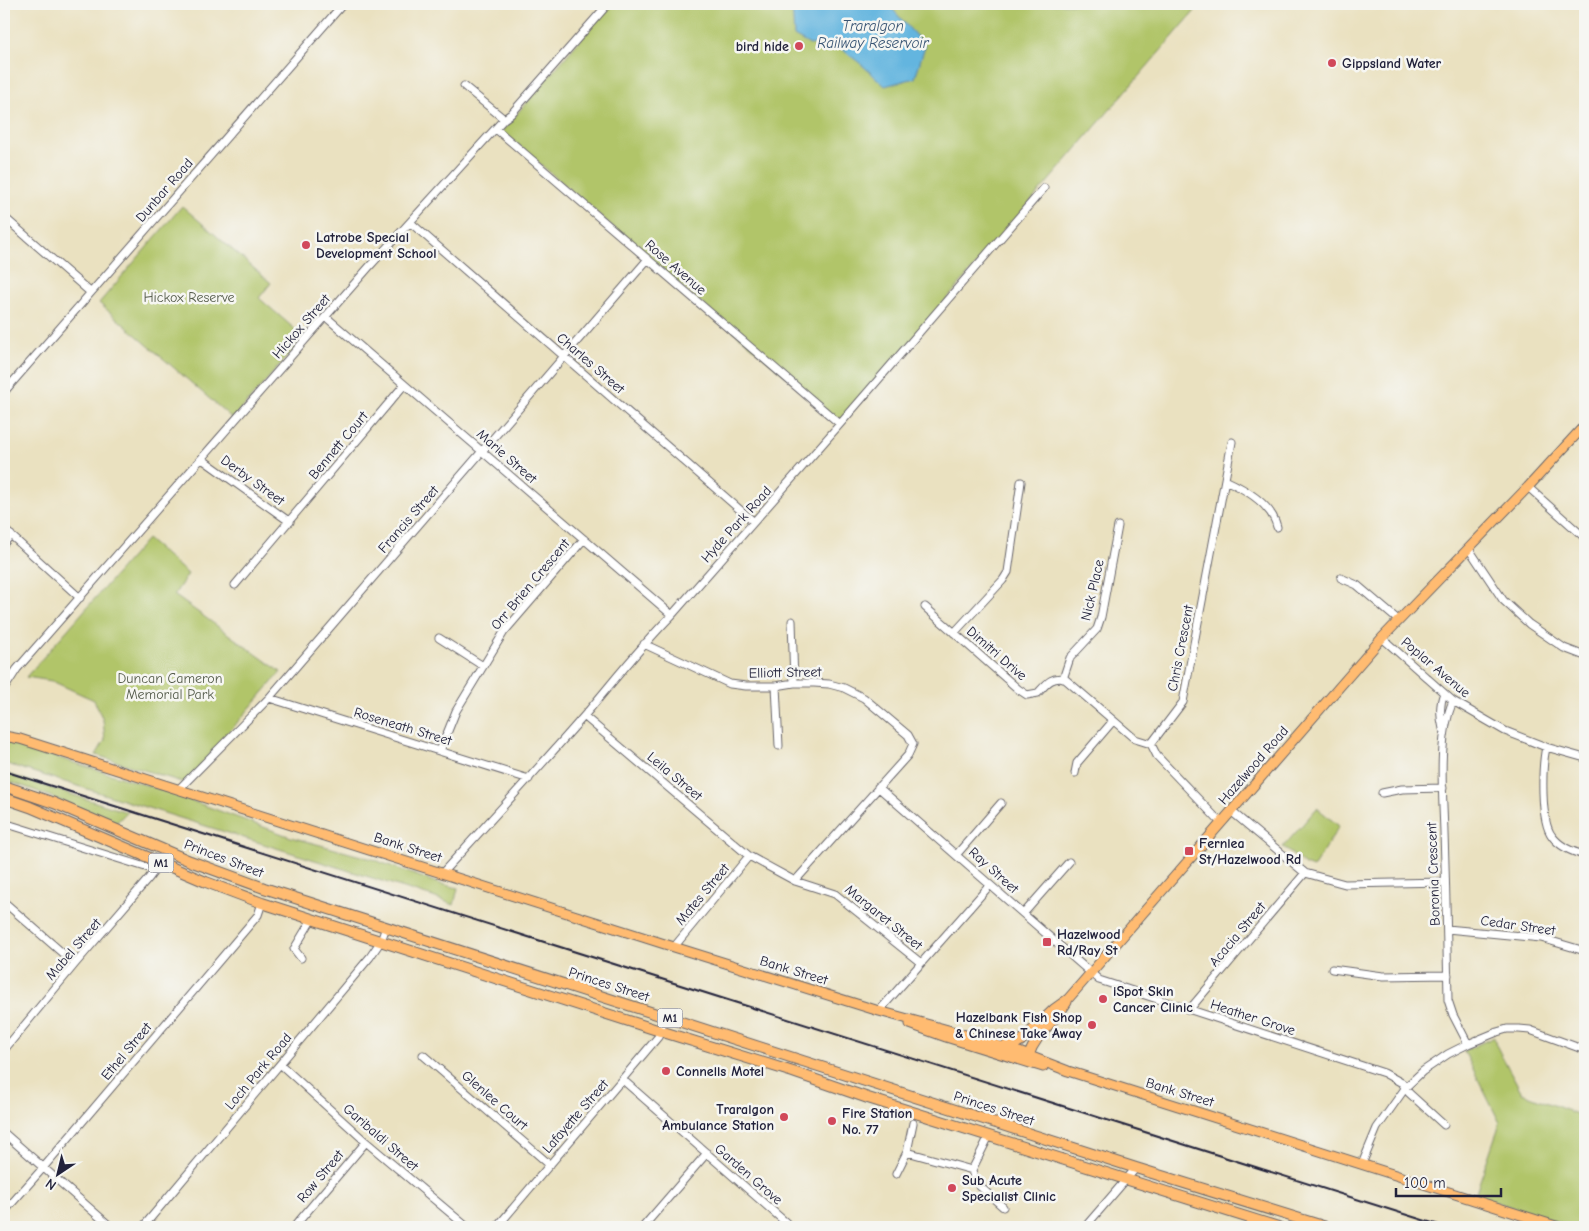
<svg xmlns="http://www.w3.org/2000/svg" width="1589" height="1231" font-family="'Comic Neue',sans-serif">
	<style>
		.green { fill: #b1c569; stroke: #6a7452 }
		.water { fill: #64b5df; stroke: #436c8d }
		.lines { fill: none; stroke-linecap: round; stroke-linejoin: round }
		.minor-casing { stroke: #68656a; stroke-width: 9 }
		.major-casing { stroke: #68656a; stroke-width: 11 }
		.highway-casing { stroke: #68656a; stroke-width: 12 }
		.minor { stroke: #fff; stroke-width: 7 }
		.major { stroke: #ffbb71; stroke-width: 9 }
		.highway { stroke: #ffbb71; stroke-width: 10 }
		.rail { stroke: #22223b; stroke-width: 2 }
		.poi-dot { fill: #d1495b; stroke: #f6f6f2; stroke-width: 2 }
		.labels { text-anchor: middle; stroke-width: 5; stroke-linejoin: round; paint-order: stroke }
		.shield { fill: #f6f6f2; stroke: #626272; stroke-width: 1 }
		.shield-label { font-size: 12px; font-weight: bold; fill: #22223b }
		.poi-label { font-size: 14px; font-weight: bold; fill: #22223b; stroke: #f6f6f2; text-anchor: start }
		.street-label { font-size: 14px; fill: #22223b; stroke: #f6f6f2 }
		.park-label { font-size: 14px; fill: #545b4b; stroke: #f6f6f2 }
		.water-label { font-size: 15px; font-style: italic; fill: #395574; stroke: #f6f6f2 }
	</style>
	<rect width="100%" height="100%" fill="#f6f6f2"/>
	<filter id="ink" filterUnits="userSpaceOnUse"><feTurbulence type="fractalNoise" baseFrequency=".02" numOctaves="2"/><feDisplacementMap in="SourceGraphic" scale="10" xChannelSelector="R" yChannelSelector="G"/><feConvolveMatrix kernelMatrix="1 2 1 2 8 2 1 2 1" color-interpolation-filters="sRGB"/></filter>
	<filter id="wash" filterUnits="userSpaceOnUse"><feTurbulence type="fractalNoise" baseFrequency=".0096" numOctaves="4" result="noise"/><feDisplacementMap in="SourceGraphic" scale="20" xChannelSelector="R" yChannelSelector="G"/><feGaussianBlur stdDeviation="1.12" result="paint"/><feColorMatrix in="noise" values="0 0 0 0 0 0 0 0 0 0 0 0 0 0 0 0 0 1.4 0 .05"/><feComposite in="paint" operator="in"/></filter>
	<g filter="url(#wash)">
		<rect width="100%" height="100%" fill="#eae1c0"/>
		<path class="green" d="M611,4H1201L840,423L502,131Z
			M182,206L271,283L259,298L304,337L233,419L99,303Z
			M147,539L188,574L174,595L281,672L185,783L96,755L105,740L103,720L94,700L52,681L26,677Z
			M4,741L162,790L291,837L372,859L437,883L458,888L454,905L433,897L4,763Z
			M4,773L127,812L116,823L34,790L4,780Z
			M1317,808L1339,826L1313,868L1305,865L1283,847Z
			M1494,1037L1496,1045L1522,1093L1585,1117V1227H1573L1475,1195L1500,1123L1464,1051Z"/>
		<path class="water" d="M792,4H888L925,46L915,78L885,86L861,64L839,47L823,43L810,45L794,36Z"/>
	</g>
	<g filter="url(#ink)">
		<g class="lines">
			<g class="minor-casing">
				<path id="minor" d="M464,86L504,119
					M496,129L840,424
					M4,217L90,292
					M411,223L754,522
					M326,317L672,615
					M4,392L343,4
					M202,459L290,522
					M1225,480C1245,489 1272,505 1277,527
					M1528,487L1585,538
					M4,529L80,598
					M4,543L11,535
					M1469,549L1503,600L1529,624L1564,648L1585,656
					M1341,578L1357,585L1398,620
					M235,585L404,385
					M925,607L1018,689L1027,695L1038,693C1047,683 1052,676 1065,679L1135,739L1151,744
					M792,621L794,683
					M954,633L1003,580L1008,572L1021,482
					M439,638L483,666
					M1382,638L1453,701L1505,731L1546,747L1585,758
					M644,644L730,684L746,686H776L794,683H814L829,684L844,688L864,698L908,735L913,744L908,755L795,881
					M1063,679L1070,658L1097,629L1101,617L1118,526
					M776,686L779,746
					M4,689L17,669L369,267L504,119L511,114L608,4
					M269,698L529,779
					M1453,701C1437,738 1443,793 1444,833C1446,889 1447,944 1448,1000L1453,1015L1468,1044
					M584,716L749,856L795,881L835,894L921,963
					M1443,729C1440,717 1439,705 1444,693
					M1546,747C1542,766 1540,821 1552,836C1560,847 1572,852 1585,855
					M440,751L456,711L504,632L584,539
					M1075,773L1077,763L1113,721
					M878,787L1099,980L1384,1073L1402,1083L1409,1093L1444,1125
					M179,789L269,698L648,259
					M1382,793L1402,789L1443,788
					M1231,811L1305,873L1345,884L1445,882
					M4,823L155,870
					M1221,823L1157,756L1151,744L1183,702L1232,442
					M957,854L1001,803
					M443,872C490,821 538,769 584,716C613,682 640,647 672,615L840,424L1044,188
					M4,902L75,964
					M1024,913L1069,862
					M1447,929L1541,938L1585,951
					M674,947L749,856
					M301,958L294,949L312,919
					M1332,969L1383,976L1448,975
					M1189,1010L1305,873
					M879,1011L990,885
					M4,1050L75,964L149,878L160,863
					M423,1055L550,1165
					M280,1064L366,1142L467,1227
					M623,1080L791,1227
					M4,1133L111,1227
					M907,1152L913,1123
					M1362,1164L1377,1128L1406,1087L1423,1071L1448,1054L1468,1044L1497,1032L1507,1029H1519L1530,1030L1585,1050
					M972,1170L975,1182L1003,1207
					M896,1174L907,1152L972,1170L989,1136
					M4,1212L43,1168L258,915L262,903
					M143,1227L370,957L381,941L386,927
					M294,1227L366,1142
					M497,1227L658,1037L665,1017
					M643,1227L707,1153
					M1085,1227L1136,1168"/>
			</g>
			<g class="major-casing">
				<path id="major" d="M4,736L20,739L674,947L879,1011L959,1033L1019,1052L1068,1071L1559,1227
					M910,1024L946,1037L1043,1067
					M1004,1046L1016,1044L1021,1041L1054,1009L1068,999L1382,638L1528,487L1585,425
					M1029,1055C1036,1034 1056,1021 1067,1002"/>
			</g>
			<g class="highway-casing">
				<path id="highway" d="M4,786L54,803L190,861L264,888L1136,1168L1326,1227
					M4,798L30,807L206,882L262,903L660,1031L793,1072L868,1098L1278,1227"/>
			</g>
			<use href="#minor" class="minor"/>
			<use href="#major" class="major"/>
			<use href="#highway" class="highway"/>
			<path class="rail" d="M4,771L1445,1227"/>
		</g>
	</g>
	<g class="poi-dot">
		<circle cx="799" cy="46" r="5"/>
		<circle cx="1332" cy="63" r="5"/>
		<circle cx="306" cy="245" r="5"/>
		<rect x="1184" y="846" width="10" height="10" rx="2.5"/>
		<rect x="1042" y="937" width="10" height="10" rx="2.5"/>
		<circle cx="1103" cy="999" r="5"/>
		<circle cx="1092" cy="1025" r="5"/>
		<circle cx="666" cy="1071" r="5"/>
		<circle cx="784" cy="1117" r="5"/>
		<circle cx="832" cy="1121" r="5"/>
		<circle cx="952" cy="1188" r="5"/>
	</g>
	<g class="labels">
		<g class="shield">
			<rect x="148.5" y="853.5" width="25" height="19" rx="4"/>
			<rect x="657.5" y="1008.5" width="25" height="19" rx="4"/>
		</g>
		<g class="shield-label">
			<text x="161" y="867">M1</text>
			<text x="670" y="1022">M1</text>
		</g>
		<g class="poi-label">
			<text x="789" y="51" text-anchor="end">bird hide</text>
			<text x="1342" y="68">Gippsland Water</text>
			<text x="316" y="242">Latrobe Special<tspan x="316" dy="16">Development School</tspan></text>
			<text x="1199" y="848">Fernlea<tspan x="1199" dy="16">St/Hazelwood Rd</tspan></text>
			<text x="1057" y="939">Hazelwood<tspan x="1057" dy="16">Rd/Ray St</tspan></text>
			<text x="1113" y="996">iSpot Skin<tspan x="1113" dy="16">Cancer Clinic</tspan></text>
			<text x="1082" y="1022" text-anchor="end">Hazelbank Fish Shop<tspan x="1082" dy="16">&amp; Chinese Take Away</tspan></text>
			<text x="676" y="1076">Connells Motel</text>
			<text x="774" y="1114" text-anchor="end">Traralgon<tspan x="774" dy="16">Ambulance Station</tspan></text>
			<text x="842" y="1118">Fire Station<tspan x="842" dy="16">No. 77</tspan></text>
			<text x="962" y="1185">Sub Acute<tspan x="962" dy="16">Specialist Clinic</tspan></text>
		</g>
		<g class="street-label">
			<text transform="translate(164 190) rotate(-49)" y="5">Dunbar Road</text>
			<text transform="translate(676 267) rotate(41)" y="5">Rose Avenue</text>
			<text transform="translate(301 326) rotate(-49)" y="5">Hickox Street</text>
			<text transform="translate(591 363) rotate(41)" y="5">Charles Street</text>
			<text transform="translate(338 445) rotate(-50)" y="5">Bennett Court</text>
			<text transform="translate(507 456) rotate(41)" y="5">Marie Street</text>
			<text transform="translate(253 480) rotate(36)" y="5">Derby Street</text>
			<text transform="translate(408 519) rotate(-49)" y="5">Francis Street</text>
			<text transform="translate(736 524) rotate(-48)" y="5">Hyde Park Road</text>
			<text transform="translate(530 584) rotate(-50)" y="5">Orr Brien Crescent</text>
			<text transform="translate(1092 590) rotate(-77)" y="5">Nick Place</text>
			<text transform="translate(1180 648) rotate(-79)" y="5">Chris Crescent</text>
			<text transform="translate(997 653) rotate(41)" y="5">Dimitri Drive</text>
			<text transform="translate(1436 667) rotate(40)" y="5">Poplar Avenue</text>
			<text transform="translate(785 672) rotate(-1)" y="5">Elliott Street</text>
			<text transform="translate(403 726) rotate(17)" y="5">Roseneath Street</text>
			<text transform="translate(1253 765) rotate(-49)" y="5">Hazelwood Road</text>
			<text transform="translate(675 776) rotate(40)" y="5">Leila Street</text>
			<text transform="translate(408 847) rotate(18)" y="5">Bank Street</text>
			<text transform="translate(224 858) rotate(21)" y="5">Princes Street</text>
			<text transform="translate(994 870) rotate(42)" y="5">Ray Street</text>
			<text transform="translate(1433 874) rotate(-92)" y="5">Boronia Crescent</text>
			<text transform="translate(702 894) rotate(-50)" y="5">Mates Street</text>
			<text transform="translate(884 917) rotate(39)" y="5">Margaret Street</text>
			<text transform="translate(1518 925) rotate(8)" y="5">Cedar Street</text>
			<text transform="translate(1237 934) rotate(-50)" y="5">Acacia Street</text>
			<text transform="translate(73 949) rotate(-49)" y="5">Mabel Street</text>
			<text transform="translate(794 970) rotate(17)" y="5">Bank Street</text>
			<text transform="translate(609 984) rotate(18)" y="5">Princes Street</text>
			<text transform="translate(1253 1017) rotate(18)" y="5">Heather Grove</text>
			<text transform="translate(126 1051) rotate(-50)" y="5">Ethel Street</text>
			<text transform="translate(258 1071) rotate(-50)" y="5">Loch Park Road</text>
			<text transform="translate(1180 1092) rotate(17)" y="5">Bank Street</text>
			<text transform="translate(495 1100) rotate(41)" y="5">Glenlee Court</text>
			<text transform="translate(994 1108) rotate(18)" y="5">Princes Street</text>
			<text transform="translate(575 1116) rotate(-49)" y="5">Lafayette Street</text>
			<text transform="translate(381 1137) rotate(41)" y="5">Garibaldi Street</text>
			<text transform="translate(749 1174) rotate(41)" y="5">Garden Grove</text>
			<text transform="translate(320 1176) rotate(-50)" y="5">Row Street</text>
		</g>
		<g class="park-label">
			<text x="189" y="302">Hickox Reserve</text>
			<text x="170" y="683">Duncan Cameron<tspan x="170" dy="16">Memorial Park</tspan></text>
		</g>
		<g class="water-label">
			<text x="873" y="31">Traralgon<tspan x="873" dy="17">Railway Reservoir</tspan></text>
		</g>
	</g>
	<rect width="1589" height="1231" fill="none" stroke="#f6f6f2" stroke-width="20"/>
	<g transform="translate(58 1174) rotate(215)" stroke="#f6f6f2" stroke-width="4" paint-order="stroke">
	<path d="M0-4L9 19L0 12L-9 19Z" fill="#22223b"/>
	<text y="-8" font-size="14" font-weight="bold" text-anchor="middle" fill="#22223b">N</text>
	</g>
	<path d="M1396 1188v8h105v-8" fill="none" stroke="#22223b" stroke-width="2.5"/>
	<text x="1404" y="1188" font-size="15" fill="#22223b" stroke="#f6f6f2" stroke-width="4" paint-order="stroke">100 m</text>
</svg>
